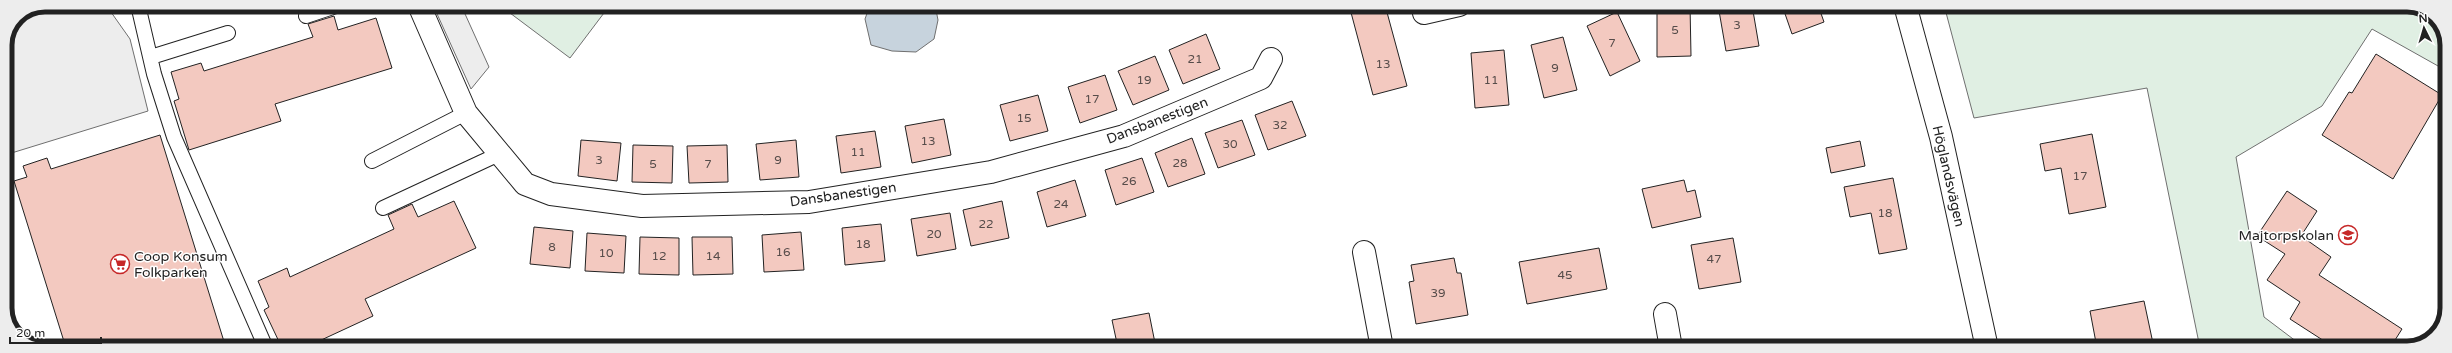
<svg xmlns="http://www.w3.org/2000/svg" width="2452" height="353" font-family="'Varela Round',sans-serif">
	<style>
		.green { fill: #e0efe3; stroke: #6f6f6f }
		.parking { fill: #ededed; stroke: #6f6f6f }
		.water { fill: #c7d3dd; stroke: #6f6f6f }
		.building { fill: #f3c9c0; stroke: #222 }
		.lines { fill: none; stroke-linecap: round; stroke-linejoin: round }
		.service-casing { stroke: #222; stroke-width: 16 }
		.minor-casing { stroke: #222; stroke-width: 24 }
		.service { stroke: #fff; stroke-width: 14 }
		.minor { stroke: #fff; stroke-width: 22 }
		.labels { text-anchor: middle; stroke-width: 3; stroke-linejoin: round; paint-order: stroke }
		.number-label { font-size: 12px; fill: #564c4a }
		.street-label { font-size: 14px; fill: #222; stroke: #fff }
		.poi-label { font-size: 14px; fill: #222; stroke: #fff; text-anchor: end }
		.rim { fill: none; stroke: #222; stroke-width: 5 }
	</style>
	<rect width="100%" height="100%" fill="#fff"/>
	<path class="green" d="M516,5H610L570,58L510,13Z
		M1944,5H2412L2435,17L2447,40V71L2372,29L2322,106L2236,157L2264,317L2305,348H2200L2147,88L1974,118Z"/>
	<path class="parking" d="M45,5H106L130,39L148,111L5,155V45L17,17Z
		M433,5H461L489,67L471,89Z"/>
	<path class="water" d="M870,5H935L938,20L934,39L916,52L892,51L871,45L865,19Z"/>
	<path class="building" d="M1349,5H1385L1407,86L1373,95Z
		M1657,5H1690L1691,56L1657,57Z
		M1718,5H1752L1759,46L1726,51Z
		M1782,5H1818L1824,22L1792,34Z
		M1617,12L1640,61L1610,76L1587,26Z
		M334,16L338,30L376,18L392,68L275,104L281,121L189,150L174,101L179,99L171,72L201,63L204,71L313,37L308,24Z
		M1206,34L1220,69L1183,84L1169,50Z
		M1563,37L1577,90L1544,98L1531,45Z
		M1504,50L1509,105L1475,108L1471,53Z
		M2376,54L2442,95L2393,179L2322,135L2349,92L2352,93Z
		M1155,56L1169,90L1133,105L1118,71Z
		M1105,75L1117,110L1080,123L1068,87Z
		M1038,95L1048,131L1010,141L1000,105Z
		M1292,101L1306,136L1268,150L1255,115Z
		M944,119L951,155L912,163L905,126Z
		M1242,120L1255,155L1218,168L1205,133Z
		M875,131L881,167L841,173L836,136Z
		M2092,134L2106,207L2069,214L2061,168L2045,171L2040,144Z
		M160,135L226,348H66L14,181L27,177L23,166L47,158L51,169Z
		M1192,138L1205,174L1168,187L1155,153Z
		M581,140L621,143L617,181L578,176Z
		M796,140L799,177L760,180L756,144Z
		M1860,141L1865,166L1831,173L1826,148Z
		M633,145L673,146L672,183L632,182Z
		M727,145L728,182L689,183L687,146Z
		M1142,158L1154,192L1116,205L1105,170Z
		M1893,178L1907,249L1879,254L1871,213L1850,217L1844,187Z
		M1075,180L1086,216L1047,227L1037,192Z
		M1684,180L1687,192L1695,190L1701,217L1652,228L1642,189Z
		M2287,191L2317,211L2301,236L2331,257L2319,275L2402,329L2390,348H2335L2290,319L2300,302L2267,280L2285,254L2257,236Z
		M454,201L476,248L365,299L373,316L304,348H282L264,310L269,307L258,281L287,268L290,277L394,229L388,215L412,204L418,217Z
		M1002,201L1009,238L971,246L963,210Z
		M950,213L956,249L917,256L911,219Z
		M881,224L885,261L845,265L842,228Z
		M534,227L573,231L570,268L530,264Z
		M801,232L804,270L764,272L762,235Z
		M587,233L626,236L624,273L585,271Z
		M640,237L679,238V275L639,274Z
		M692,237H732L733,274L693,275Z
		M1733,238L1741,282L1699,289L1691,245Z
		M1599,248L1607,289L1527,304L1519,262Z
		M1454,258L1457,273H1461L1468,315L1416,324L1409,282L1414,281L1411,265Z
		M2144,301L2154,348H2113L2112,345L2097,348L2090,311Z
		M1149,313L1156,348H1118L1112,320Z"/>
	<g class="lines">
		<g class="service-casing">
			<path id="service" d="M138,5L154,74L174,137L266,348
				M306,16L339,5
				M151,57L228,33
				M372,161L466,113
				M383,208L499,154"/>
		</g>
		<g class="minor-casing">
			<path id="minor" d="M419,5L466,113L525,184L551,194L642,206L809,202L991,172L1124,136L1261,78L1271,59
				M1905,5L1941,137L1987,348
				M1424,13L1459,5
				M1364,252L1382,348
				M1665,314L1671,348"/>
		</g>
		<use href="#service" class="service"/>
		<use href="#minor" class="minor"/>
	</g>
	<defs>
		<g id="school-ring" transform="scale(1)"><circle r="9.5" fill="#fff" stroke="#c62828" stroke-width="1.5"/><path d="M0-5L7-2L0 1L-7-2ZM-4 1L0 2.5L4 1V4Q0 6-4 4Z" fill="#c62828"/></g>
		<g id="supermarket-ring" transform="scale(1)"><circle r="9.5" fill="#fff" stroke="#c62828" stroke-width="1.5"/><path d="M-6-5.5h2.5l.6 2H6L4.5 2H-2.5L-4.4-4H-6ZM-1.5 3.2a1.3 1.3 0 1 0 .1 0ZM3 3.2a1.3 1.3 0 1 0 .1 0Z" fill="#c62828"/></g>
	</defs>
	<g fill-rule="evenodd">
		<use href="#school-ring" x="2348" y="235"/>
		<use href="#supermarket-ring" x="120" y="264"/>
	</g>
	<g class="labels">
		<g class="number-label">
			<text x="1737" y="29">3</text>
			<text x="1675" y="34">5</text>
			<text x="1612" y="47">7</text>
			<text x="1195" y="63">21</text>
			<text x="1383" y="68">13</text>
			<text x="1555" y="72">9</text>
			<text x="1144" y="84">19</text>
			<text x="1491" y="84">11</text>
			<text x="1092" y="103">17</text>
			<text x="1024" y="122">15</text>
			<text x="1280" y="129">32</text>
			<text x="928" y="145">13</text>
			<text x="1230" y="148">30</text>
			<text x="858" y="156">11</text>
			<text x="599" y="164">3</text>
			<text x="778" y="164">9</text>
			<text x="1180" y="167">28</text>
			<text x="653" y="168">5</text>
			<text x="708" y="168">7</text>
			<text x="2080" y="180">17</text>
			<text x="1129" y="185">26</text>
			<text x="1061" y="208">24</text>
			<text x="1885" y="217">18</text>
			<text x="986" y="228">22</text>
			<text x="934" y="238">20</text>
			<text x="863" y="248">18</text>
			<text x="552" y="251">8</text>
			<text x="783" y="256">16</text>
			<text x="606" y="257">10</text>
			<text x="659" y="260">12</text>
			<text x="713" y="260">14</text>
			<text x="1714" y="263">47</text>
			<text x="1565" y="279">45</text>
			<text x="1438" y="297">39</text>
		</g>
		<g class="street-label">
			<text transform="translate(1157 120) rotate(-21)" y="5">Dansbanestigen</text>
			<text transform="translate(1949 176) rotate(77)" y="5">Höglandsvägen</text>
			<text transform="translate(843 194) rotate(-8)" y="5">Dansbanestigen</text>
		</g>
		<g class="poi-label">
			<text x="2334" y="240">Majtorpskolan</text>
			<text x="134" y="261" text-anchor="start">Coop Konsum<tspan x="134" dy="16">Folkparken</tspan></text>
		</g>
	</g>
	<path d="M0 0H2452V353H0ZM45 12H2407A33 33 0 0 1 2440 45V308A33 33 0 0 1 2407 341H45A33 33 0 0 1 12 308V45A33 33 0 0 1 45 12Z" fill="#ededed" fill-rule="evenodd"/>
	<path class="rim" d="M45 12H2407A33 33 0 0 1 2440 45V308A33 33 0 0 1 2407 341H45A33 33 0 0 1 12 308V45A33 33 0 0 1 45 12Z"/>
	<g transform="translate(2424 28) rotate(355)" stroke="#ffffff" stroke-width="3" paint-order="stroke">
	<path d="M0-3L7 15L0 10L-7 15Z" fill="#222222"/>
	<text y="-6" font-size="11" font-weight="bold" text-anchor="middle" fill="#222222">N</text>
	</g>
	<path d="M10 337v6h91v-6" fill="none" stroke="#222222" stroke-width="2"/>
	<text x="16" y="337" font-size="12" fill="#222222" stroke="#ffffff" stroke-width="3" paint-order="stroke">20 m</text>
</svg>
